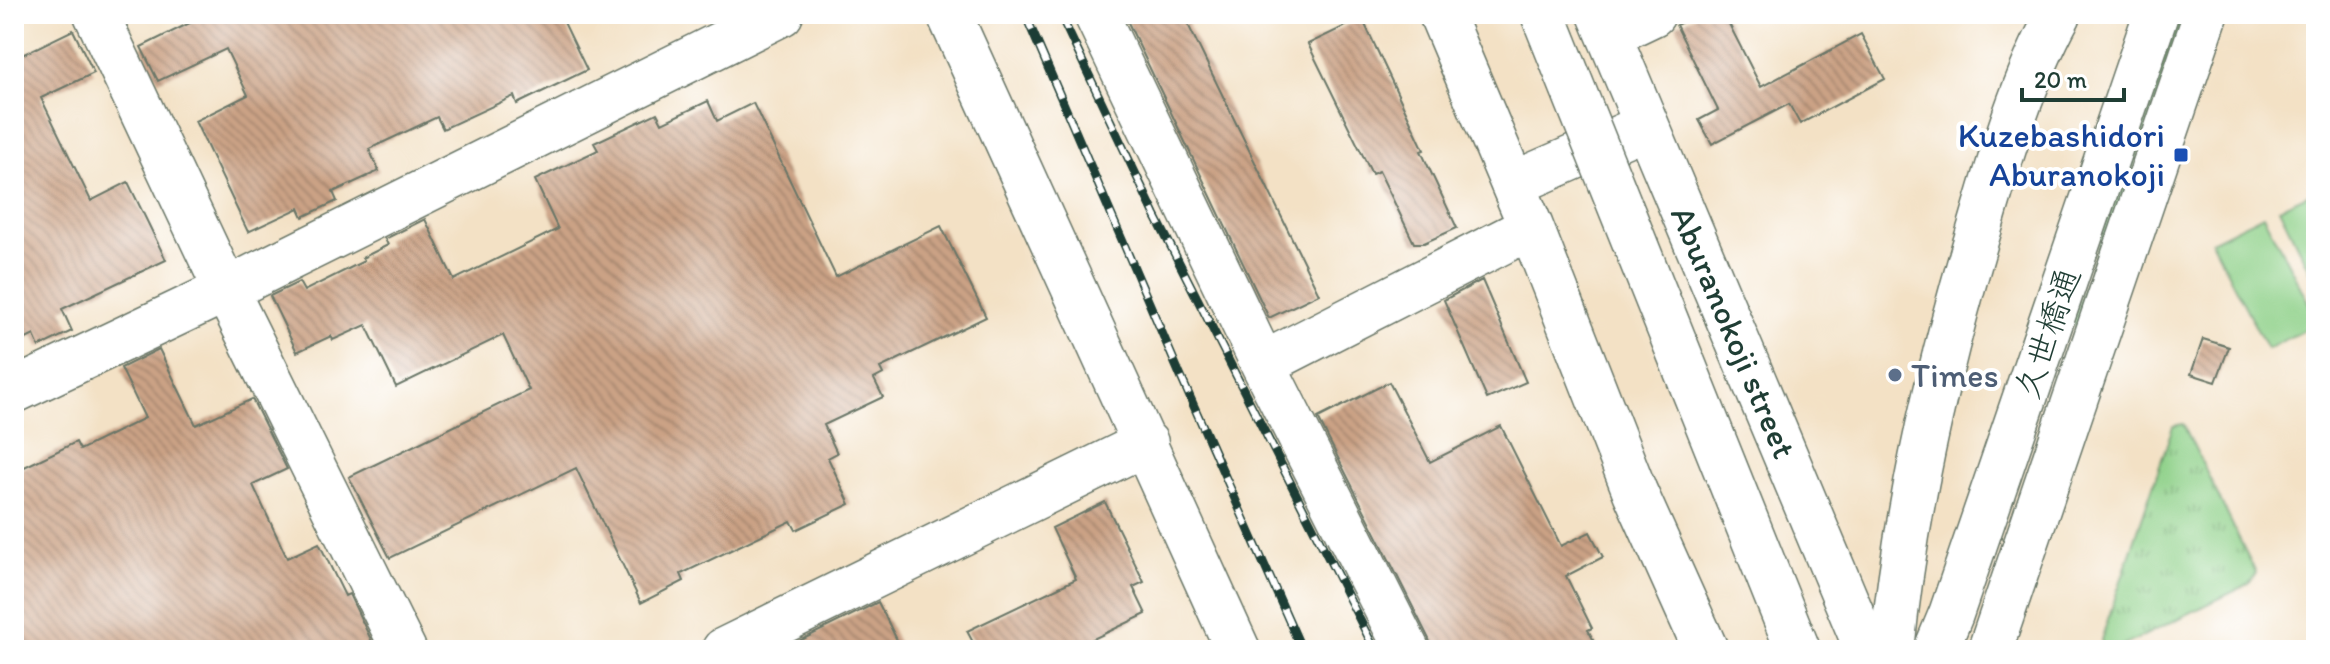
<svg xmlns="http://www.w3.org/2000/svg" width="2330" height="664" font-family="Itim,'Klee One',sans-serif">
	<style>
		.grass { fill: url(#grass-tufts); stroke: #56865e; stroke-width: 2 }
		.garden { fill: #8ed088; stroke: #56865e; stroke-width: 2 }
		.building { fill: url(#building-back-hatch) }
		.lines { fill: none; stroke-linecap: round; stroke-linejoin: round }
		.minor-casing { stroke: #697667; stroke-width: 47 }
		.highway-casing { stroke: #697667; stroke-width: 47 }
		.minor { stroke: #fff; stroke-width: 44 }
		.highway { stroke: #fff; stroke-width: 44 }
		.rail-casing { stroke: #1f3d34; stroke-width: 9 }
		.rail { stroke: #fff; stroke-width: 6; stroke-dasharray: 18; stroke-linecap: butt }
		.highway-bridge-casing { stroke: #697667; stroke-width: 47; stroke-linecap: butt }
		.highway-bridge { stroke: #fff; stroke-width: 44 }
		.transit-dot { fill: #1a4fb4; stroke: #fff; stroke-width: 3 }
		.service-dot { fill: #5c6f8a; stroke: #fff; stroke-width: 3 }
		.labels { text-anchor: middle; stroke-width: 8; stroke-linejoin: round; paint-order: stroke }
		.transit-label { font-size: 34px; fill: #164399; stroke: #fff; text-anchor: end }
		.street-label { font-size: 34px; fill: #1f3d34; stroke: #fff }
		.service-label { font-size: 34px; fill: #4e5e75; stroke: #fff; text-anchor: start }
	</style>
	<defs>
		<pattern id="grass-tufts" width="24" height="20" patternUnits="userSpaceOnUse" patternTransform="scale(2)"><rect width="24" height="20" fill="#8ed088"/><path d="M3 7l-1-3M5 7V3M7 7l1-3M15 17l-1-3M17 17v-4M19 17l1-3" fill="none" stroke="#73aa70"/></pattern>
		<pattern id="building-back-hatch" width="6" height="6" patternUnits="userSpaceOnUse" patternTransform="scale(2)"><rect width="6" height="6" fill="#cba285"/><path d="M-1 5l2 2M0 0l6 6M5-1l2 2" fill="none" stroke="#a4856e"/></pattern>
	</defs>
	<rect width="100%" height="100%" fill="#fff"/>
	<filter id="ink" filterUnits="userSpaceOnUse"><feTurbulence type="fractalNoise" baseFrequency=".0125" numOctaves="2"/><feDisplacementMap in="SourceGraphic" scale="16" xChannelSelector="R" yChannelSelector="G"/><feConvolveMatrix kernelMatrix="1 2 1 2 8 2 1 2 1" color-interpolation-filters="sRGB"/></filter>
	<filter id="wash" filterUnits="userSpaceOnUse"><feTurbulence type="fractalNoise" baseFrequency=".006" numOctaves="4" result="noise"/><feDisplacementMap in="SourceGraphic" scale="32" xChannelSelector="R" yChannelSelector="G"/><feGaussianBlur stdDeviation="1.8" result="paint"/><feColorMatrix in="noise" values="0 0 0 0 0 0 0 0 0 0 0 0 0 0 0 0 0 1.4 0 .05"/><feComposite in="paint" operator="in"/></filter>
	<g filter="url(#wash)">
		<rect width="100%" height="100%" fill="#f3e1c5"/>
		<path class="grass" d="M2178,14L2187,15L2079,327L2075,326L2072,321Z
			M2183,424L2256,573L2249,584L2115,650H2104L2101,640L2173,426Z"/>
		<path class="garden" d="M2316,191V284L2279,208Z
			M2263,215L2316,317V324L2267,349L2211,241Z"/>
		<g id="blocks">
			<path class="building" d="M208,14H560L587,70L517,104L514,96L443,129L437,117L369,149L379,171L333,192L337,201L303,217L299,208L248,232L195,121L248,95L226,49L158,81L141,47Z
				M1124,14H1183L1319,294L1269,318Z
				M1699,14H1724L1761,87L1861,34L1885,79L1800,124L1789,104L1712,144L1699,120L1718,110L1676,25Z
				M1362,18L1424,150L1421,151L1457,228L1424,243H1414L1379,171L1372,174L1308,44Z
				M73,30L94,73L41,98L91,201L128,182L166,260L62,309L72,331L39,347L34,335L14,345V43L20,56Z
				M708,101L717,121L753,103L836,277L941,226L986,317L880,368L883,374L874,379L883,397L824,425L837,453L828,458L850,504L796,530L791,521L681,574L684,581L641,603L576,468L390,558L349,477L529,390L503,335L396,387L366,325L333,340L331,336L297,352L270,296L299,282L304,291L364,261L362,258L388,245L385,239L425,219L454,280L558,229L535,180L598,150L594,143L657,113L662,123Z
				M1482,280L1526,382L1487,399L1444,300Z
				M2203,339L2229,347L2216,382L2191,374Z
				M159,349L196,425L252,399L287,469L253,485L287,558L319,543L345,596L349,594L376,650H14V472L76,442L80,450L145,418L121,368Z
				M1389,382L1430,462L1501,426L1561,546L1590,532L1603,557L1566,576L1592,628L1588,630L1599,650H1432L1429,639L1318,418Z
				M1105,502L1144,582L1133,587L1146,614L1070,650H977L967,631L1076,579L1052,528Z
				M878,602L902,650H781Z"/>
		</g>
	</g>
	<g filter="url(#ink)">
		<use href="#blocks" fill-opacity="0" stroke="#697667" stroke-width="2"/>
		<g class="lines">
			<g class="minor-casing">
				<path id="minor" d="M96,14L226,290L404,650
					M949,14L1238,650
					M1096,14L1263,364L1407,650
					M1441,14L1531,227L1635,492L1706,650
					M1600,14L1867,650
					M1609,35L1653,14
					M1513,184L1632,132
					M1263,364L1531,227
					M14,391L226,290L781,14
					M724,650L1146,443
					M1936,650L1951,614L2156,14
					M1990,650L2206,14"/>
			</g>
			<g class="highway-casing">
				<path id="highway" d="M1892,650C1906,505 1939,363 1981,224C2002,152 2023,80 2059,14"/>
			</g>
			<use href="#minor" class="minor"/>
			<use href="#highway" class="highway"/>
			<g class="rail-casing">
				<path id="rail" d="M1025,14L1181,377L1302,650
					M1060,14L1155,215L1375,650"/>
			</g>
			<use href="#rail" class="rail"/>
			<g class="highway-bridge-casing">
				<path id="highway-bridge" d="M1543,14L1798,650"/>
			</g>
			<use href="#highway-bridge" class="highway-bridge"/>
		</g>
	</g>
	<rect class="transit-dot" x="2173" y="147" width="16" height="16" rx="4"/>
	<circle class="service-dot" cx="1895" cy="375" r="8"/>
	<g class="labels">
		<g class="transit-label">
			<text x="2165" y="147">Kuzebashidori<tspan x="2165" dy="39">Aburanokoji</tspan></text>
		</g>
		<g class="street-label">
			<text transform="translate(1734 332) rotate(67)" y="12">Aburanokoji street</text>
			<text transform="translate(2047 333) rotate(-71)" y="12">久世橋通</text>
		</g>
		<g class="service-label">
			<text x="1911" y="387">Times</text>
		</g>
	</g>
	<rect width="2330" height="664" fill="none" stroke="#fff" stroke-width="48"/>
	<path d="M2022 88v12h102v-12" fill="none" stroke="#1f3d34" stroke-width="4"/>
	<text x="2034" y="88" font-size="24" fill="#1f3d34" stroke="#ffffff" stroke-width="6" paint-order="stroke">20 m</text>
</svg>
